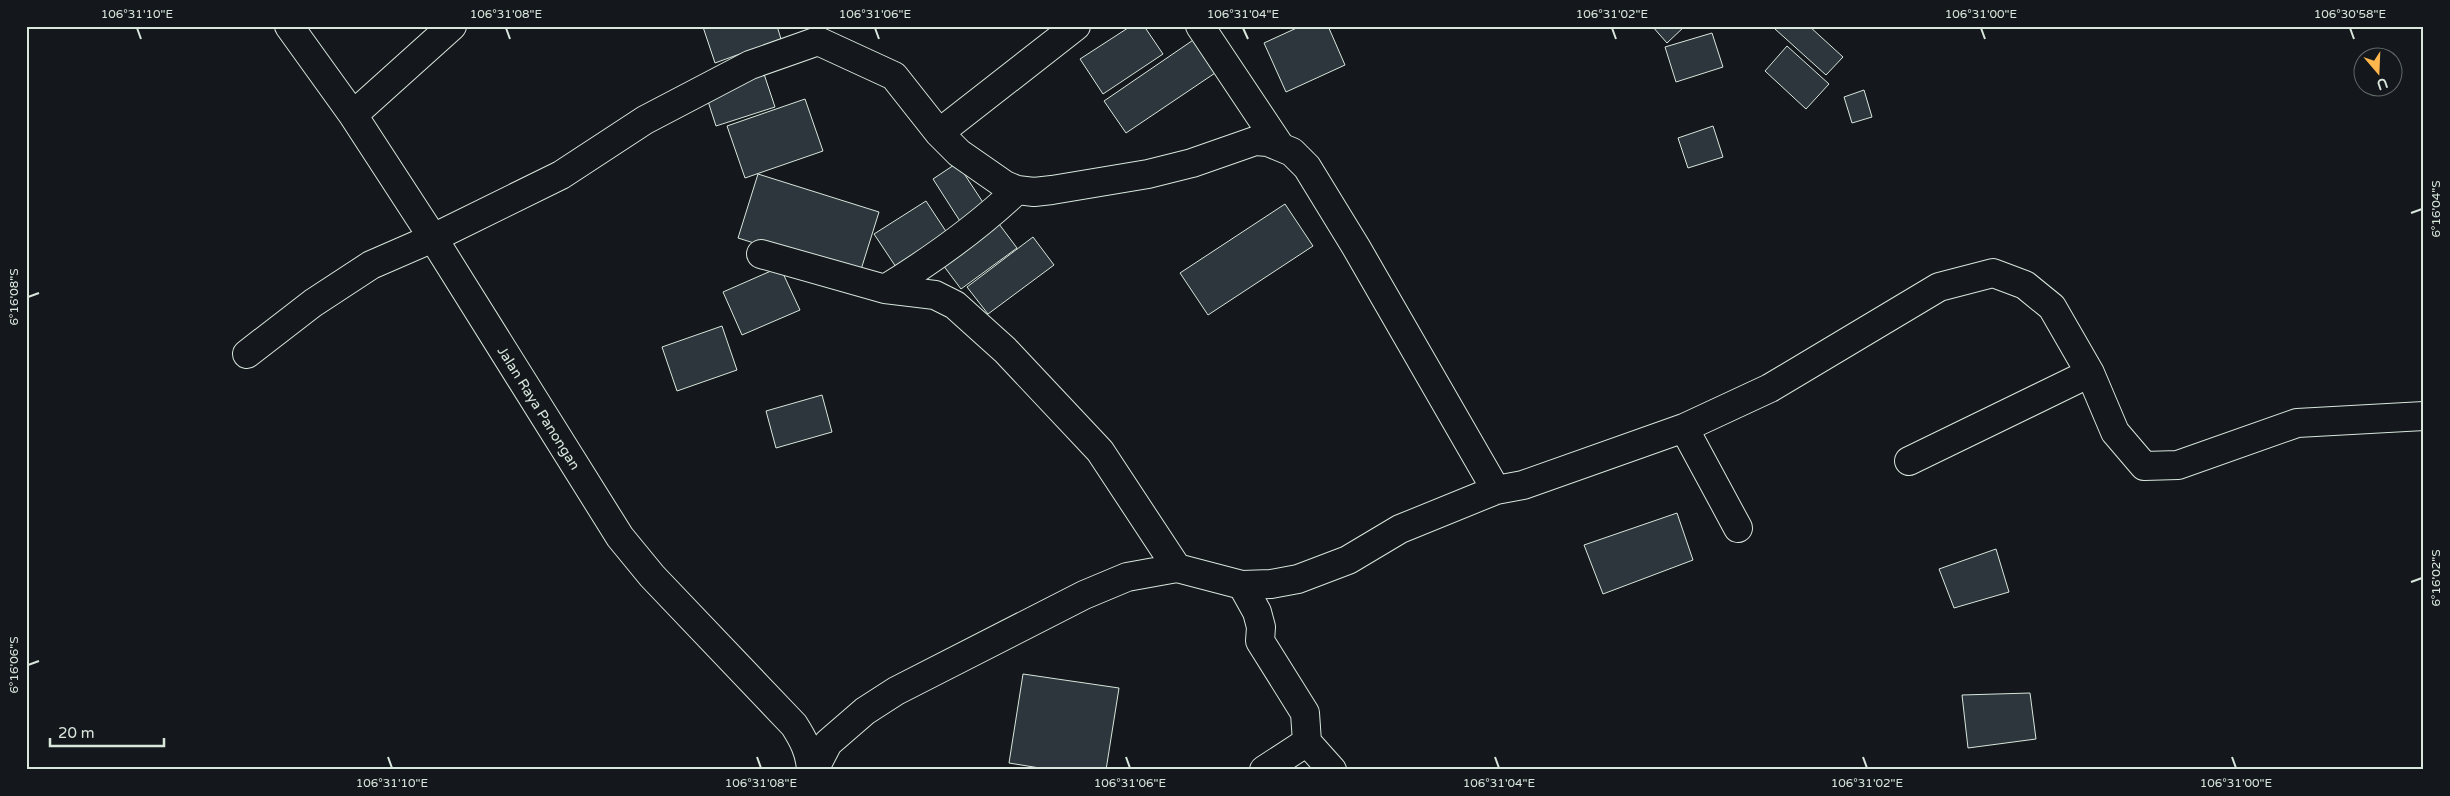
<svg xmlns="http://www.w3.org/2000/svg" width="2450" height="796" font-family="'Varela Round',sans-serif">
	<style>
		.building { fill: #2c363c; stroke: #d8e6dc }
		.lines { fill: none; stroke-linecap: round; stroke-linejoin: round }
		.minor-casing { stroke: #d8e6dc; stroke-width: 30 }
		.minor { stroke: #14181c; stroke-width: 28 }
		.ticks { fill: none; stroke: #d8e6dc; stroke-width: 2 }
		.labels { text-anchor: middle; stroke-width: 4; stroke-linejoin: round; paint-order: stroke }
		.street-label { font-size: 14px; fill: #d8e6dc; stroke: #14181c }
		.neatline { fill: none; stroke: #d8e6dc; stroke-width: 2 }
		.ticks-label { font-size: 12px; text-anchor: middle; fill: #d8e6dc }
	</style>
	<rect width="100%" height="100%" fill="#14181c"/>
	<path class="building" d="M777,26L781,39L715,63L703,27Z
		M1131,26H1144L1163,54L1103,94L1080,59Z
		M1301,26H1328L1345,65L1286,92L1264,43Z
		M1652,26H1685L1667,43Z
		M1777,26H1809L1843,57L1826,75L1775,29Z
		M1712,33L1723,67L1676,82L1665,47Z
		M1202,34L1224,67L1126,133L1104,101Z
		M1787,46L1829,84L1806,109L1765,71Z
		M764,74L775,107L716,126L705,92Z
		M1864,90L1872,117L1852,123L1844,97Z
		M805,99L823,151L745,178L727,126Z
		M1713,126L1723,157L1688,168L1678,138Z
		M957,163L990,213L965,229L933,179Z
		M758,174L879,212L859,276L738,238Z
		M926,201L951,239L900,273L874,234Z
		M1285,204L1313,246L1208,315L1180,273Z
		M993,216L1017,248L961,289L937,257Z
		M1033,237L1054,265L988,314L967,287Z
		M780,267L800,310L742,335L723,292Z
		M722,326L737,370L677,391L662,347Z
		M822,395L832,432L776,448L766,411Z
		M1677,513L1693,560L1603,594L1584,545Z
		M1996,549L2009,592L1954,608L1939,569Z
		M1023,674L1119,688L1106,770H1052L1009,763Z
		M2030,693L2036,739L1968,748L1962,695Z"/>
	<g class="lines">
		<g class="minor-casing">
			<path id="minor" d="M289,26L353,115L433,238L620,537L652,576L794,725C803,739 810,752 811,770
				M1200,26L1280,146
				M353,115L452,26
				M939,133L1076,26
				M761,254L885,289L935,295L955,305L1005,350L1100,451L1177,568
				M885,289C932,260 977,228 1017,190
				M247,354L313,303L371,265L433,238L561,175L645,120L750,65L818,41L894,76L939,133L959,153L1005,185L1017,190L1034,192L1052,190L1148,174L1192,163L1255,141L1268,142L1292,152L1307,167L1356,247L1496,490
				M1684,428L1738,528
				M1909,461L2090,373
				M1242,585L1257,612L1261,627L1260,641L1305,713L1307,742L1332,770
				M814,770L828,743L865,711L896,691L1084,595L1127,577L1177,568L1242,585L1271,584L1298,579L1348,560L1400,529L1496,490L1523,485L1684,428L1770,388L1939,287L1993,273L2025,285L2052,307L2090,373L2115,432L2144,466L2178,465L2297,423L2424,416
				M1264,770L1307,742"/>
		</g>
		<use href="#minor" class="minor"/>
	</g>
	<path class="ticks" d="M137,28L141,39M506,28L510,39M875,28L879,39M1243,28L1248,39M1612,28L1616,39M1981,28L1985,39M2350,28L2354,39M2411,213L2422,209M28,297L39,293M2411,582L2422,578M28,665L39,661M388,757L392,768M757,757L761,768M1126,757L1130,768M1495,757L1499,768M1863,757L1867,768M2232,757L2236,768"/>
	<g class="labels">
		<g class="street-label">
			<text transform="translate(539 408) rotate(58)" y="5">Jalan Raya Panongan</text>
		</g>
	</g>
	<rect width="2450" height="796" fill="none" stroke="#14181c" stroke-width="55"/>
	<g transform="translate(2378 72) rotate(161)"><circle r="24" fill="#14181c" stroke="#626a69"/>
	<path d="M0-4L9 19L0 12L-9 19Z" fill="#ffb74d"/>
	<text y="-8" font-size="14" font-weight="bold" text-anchor="middle" fill="#d8e6dc">U</text>
	</g>
	<path d="M50 738v8h114v-8" fill="none" stroke="#d8e6dc" stroke-width="2.5"/>
	<text x="58" y="738" font-size="15" fill="#d8e6dc" stroke="#14181c" stroke-width="4" paint-order="stroke">20 m</text>
	<rect x="28" y="28" width="2394" height="740" class="neatline"/>
	<g class="ticks-label">
		<text x="137" y="18">106°31'10"E</text>
		<text x="506" y="18">106°31'08"E</text>
		<text x="875" y="18">106°31'06"E</text>
		<text x="1243" y="18">106°31'04"E</text>
		<text x="1612" y="18">106°31'02"E</text>
		<text x="1981" y="18">106°31'00"E</text>
		<text x="2350" y="18">106°30'58"E</text>
		<text transform="translate(2436 209) rotate(-90)" y="4">6°16'04"S</text>
		<text transform="translate(14 297) rotate(-90)" y="4">6°16'08"S</text>
		<text transform="translate(2436 578) rotate(-90)" y="4">6°16'02"S</text>
		<text transform="translate(14 665) rotate(-90)" y="4">6°16'06"S</text>
		<text x="392" y="787">106°31'10"E</text>
		<text x="761" y="787">106°31'08"E</text>
		<text x="1130" y="787">106°31'06"E</text>
		<text x="1499" y="787">106°31'04"E</text>
		<text x="1867" y="787">106°31'02"E</text>
		<text x="2236" y="787">106°31'00"E</text>
	</g>
</svg>
